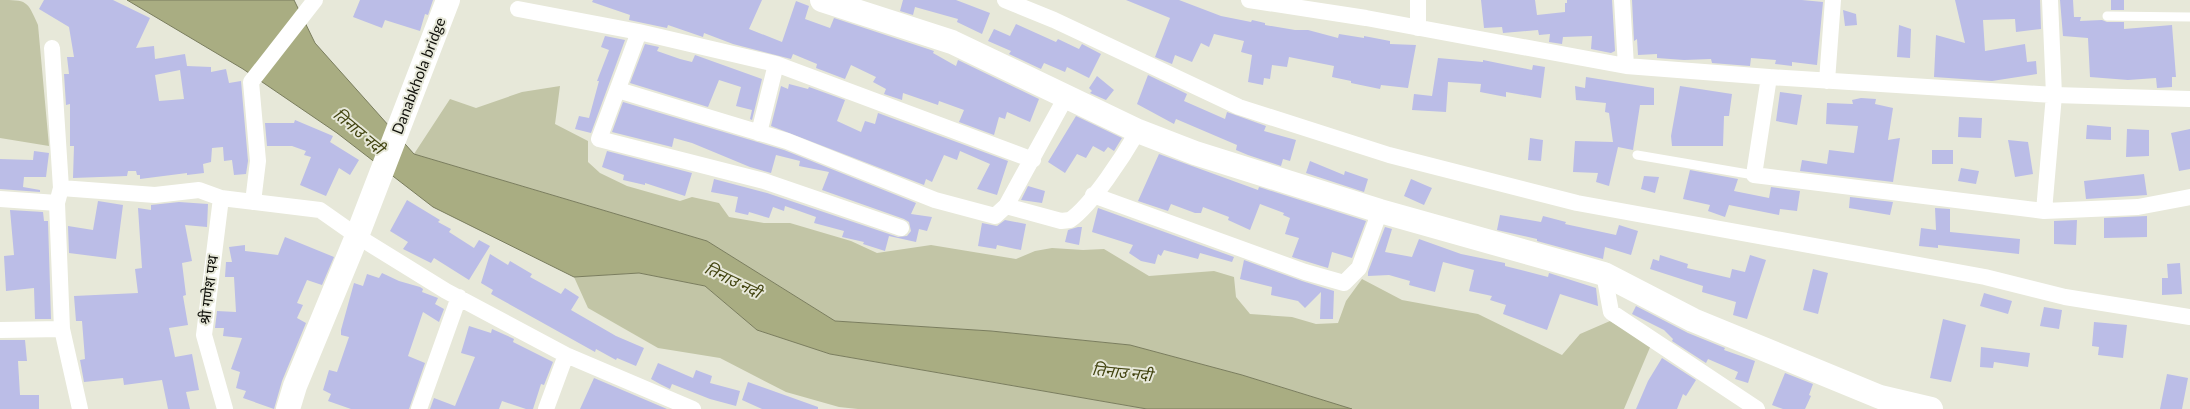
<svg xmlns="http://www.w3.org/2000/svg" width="2190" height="409" font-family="Lato,'Noto Sans Devanagari',sans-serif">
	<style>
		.green { fill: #c2c5a6 }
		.water { fill: #a9ad82; stroke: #7a7d5e }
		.building { fill: #bbbde7; fill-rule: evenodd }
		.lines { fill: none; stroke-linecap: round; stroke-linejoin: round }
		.lane { stroke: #fff; stroke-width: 9 }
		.street { stroke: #fff; stroke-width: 16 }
		.secondary { stroke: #fff; stroke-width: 24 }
		.labels { text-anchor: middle; stroke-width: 4; stroke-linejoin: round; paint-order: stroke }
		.street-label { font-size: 15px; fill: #0e0e09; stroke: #e7e8d9 }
		.water-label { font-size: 16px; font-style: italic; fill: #424410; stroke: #e7e8d9 }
	</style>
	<rect width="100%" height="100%" fill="#e7e8d9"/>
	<path class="green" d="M0,0C27,0 27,0 38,25L49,146L0,138Z
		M560,86L555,124L588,141V162L600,173L627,186L680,201L692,197L719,203L729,217L764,223H790L851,241L877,253L931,245L1016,259L1035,251L1052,248L1083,250L1104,249L1149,276L1214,271L1234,277L1236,297L1250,314L1292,317L1316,324L1338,323L1346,301L1362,279L1402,300L1478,314L1562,355L1580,334L1610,321L1651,345L1624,409H1352L1242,375L1130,345L991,331L835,321L707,241L414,154L450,99L476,108L522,92Z
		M639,273L705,286L757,330L830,354L1147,409H858L839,407L786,392L720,358L658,348L588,308L574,277Z"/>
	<path class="water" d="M127,0H294L315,43L414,154L707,241L835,321L991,331L1130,345L1242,375L1352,409H1147L830,354L757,330L705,286L639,273L574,277L433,207L337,133L243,69Z"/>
	<path class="building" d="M44,0H113L150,18L136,48L154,46L155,59L185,54L187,66L211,67V72L226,69L229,83L241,81L248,161L246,174L234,175L232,160L224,161L223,147L212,148L211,162L203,164L204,173L187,175V173L140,179V175H137L136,171H128L127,176L73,178L74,146H70V104L66,105L64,74H69L67,57H74L69,27L39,9ZM180,70L184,99L159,101L155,75Z
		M360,0H433L428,15L425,14L420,31L385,20L382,28L353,17Z
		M593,0H762L749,29L782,42L796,1L809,6L805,19L830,28L834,18L934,51L933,53L956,66L958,60L1039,99L1030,122L1007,112L1005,119L999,117L994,135L959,122L964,110L939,101L938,105L903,93L902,100L884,94L886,89L873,82L876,77L851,65L845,79L816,68L817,64L793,54L791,59L733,44L704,33L703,37L668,25L667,28L629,20L630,15L592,2Z
		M903,0H956L990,13L982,34L957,22L958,19L915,7L913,15L900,11Z
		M1126,0H1179L1221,16L1251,22L1252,20L1265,23V25L1295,30H1308L1338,38L1339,34L1364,38V36L1390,41V44L1416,45L1408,88L1381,85L1380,89L1351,83V81L1332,77L1334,66L1289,57L1287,67L1272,65L1270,79L1264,78L1263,85L1248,82L1252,55L1241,52L1244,41L1214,34L1209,47L1201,43L1192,62L1175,55L1172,64L1155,57L1170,18Z
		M1481,0H1535L1537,15L1565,12V3H1567V0H1612L1615,51L1611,53L1591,49L1592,36L1563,37L1562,44L1549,42L1550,34L1539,35L1538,30L1503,33L1502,27L1484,28Z
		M1632,0H1802L1823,2L1817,65L1792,62V66L1775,64L1776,60L1751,58L1750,66L1712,63L1711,59L1684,60L1657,58V54L1638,55L1637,39L1634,41Z
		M1955,0H2040L2041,29L2016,32L2015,19L1983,20L1985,51L2025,44L2027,62L2036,61L2037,74L1992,81L1934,77L1936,35L1965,43Z
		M2060,0H2073L2074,17H2081L2080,21L2102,20L2107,22H2124V29L2172,25L2176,77H2172V87L2157,88L2156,78L2128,80L2090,77L2088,38L2063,36Z
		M2111,0H2124V10H2111Z
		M1843,10L1856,14L1857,25L1845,26Z
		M1016,24L1056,42L1058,39L1079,49L1082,44L1101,54L1089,78L1067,67L1065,72L1044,63L1041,69L1009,54L1011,51L988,41L994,29L1010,36Z
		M1899,25L1911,29L1910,58L1897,57Z
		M605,36L625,40L591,133L575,129L579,116L589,118L599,81H597L609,50L601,47Z
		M645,44L659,47L657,51L680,59L692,62L695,55L762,79L752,120L750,119L752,110L736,106L741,87L719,80L708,107L630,83Z
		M1438,58L1483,62V60L1532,70L1533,65L1545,67L1541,98L1506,92V97L1480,92L1481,84L1448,82L1446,112L1412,110L1414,94L1432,96Z
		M1148,75L1187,94L1184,101L1225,119L1227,112L1266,126L1264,131L1296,140L1290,161L1283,159L1281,166L1248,155L1236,150L1237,145L1176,119L1174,124L1137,104Z
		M1097,76L1114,90L1106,100L1090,93L1092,91L1089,88Z
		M1586,77L1654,88V105H1640L1633,150L1618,147L1609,186L1596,182L1598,173L1573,172L1575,141L1613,142L1609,113L1605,112L1606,103L1576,100L1575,86L1585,88Z
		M789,84L808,89L809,87L845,100L837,121L861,132L865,121L875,124L878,113L1008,161L997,195L977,189L990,164L960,151L957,160L944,155L932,182L926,179L924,185L771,126L781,86L788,89Z
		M1680,86L1732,94L1729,116H1724L1723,146H1672L1671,136Z
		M1780,92L1802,95L1797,125L1776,121Z
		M1861,98L1876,99L1875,104L1893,108L1888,140L1900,138L1893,182L1800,171L1802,160L1827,164L1829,150L1854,153L1858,126L1826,124L1827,103L1853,104L1852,100Z
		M623,102L784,150L916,203L911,214L932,217L927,231L919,229L916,242L889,236L885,251L863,244L864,242L842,237L844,231L814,223L816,217L785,206L784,211L773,207L769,218L749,212L748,215L735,212L738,197L711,192L714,179L767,193L898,237L907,236L911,231L909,222L904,219L822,190L829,172L799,166L800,161L776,155L771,173L750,167L692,143L674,138L672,147L612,132Z
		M1076,116L1122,138L1114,151L1108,147L1104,152L1093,146L1086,158L1077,154L1065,173L1048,162Z
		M1959,117L1982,118L1981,138L1958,137Z
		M295,120L333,136L330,142L359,160L350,175L339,168L326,196L300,185L311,157L304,155L306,151L292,146H267L265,123H294Z
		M2087,125L2111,127V140L2086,139Z
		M2127,129L2149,130V156L2126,157Z
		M2190,129V169L2179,171L2171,133Z
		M1530,138L1543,140L1541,161L1528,160Z
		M2008,140L2028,142L2033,174L2015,177Z
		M1932,150H1953V164H1932Z
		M34,151L49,153L46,177H24L23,187L40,190V192L0,189V159L33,160Z
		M607,151L692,173L685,196L645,183V185L623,180L624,175L602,167Z
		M1159,154L1258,190L1259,187L1366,221L1352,258L1332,252L1328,268L1292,257L1299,238L1285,234L1290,218L1283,215L1284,213L1260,204L1250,230L1228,220L1229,217L1203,207L1201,213H1195L1171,204L1168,211L1138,201Z
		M1310,161L1344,175L1345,171L1368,179L1364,192L1306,173Z
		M1961,168L1979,171L1976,184L1958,181Z
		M1690,170L1738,179L1734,191L1769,198L1771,187L1800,191L1797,211L1780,209L1779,215L1729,205L1725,217L1708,211L1710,205L1683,199Z
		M2144,174L2147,195L2086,199L2084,181Z
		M1644,176L1659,177L1655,193L1641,189Z
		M1411,179L1432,188L1424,205L1404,196Z
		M1028,186L1045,191L1042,203L1021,200Z
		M1850,197L1893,202L1890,215L1849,208Z
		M407,200L440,220L438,222L451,229L449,232L474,248L479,240L490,246L469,280L434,258L431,263L403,249L408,242L390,231Z
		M98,201L123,205L116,259L69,253L68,226L93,230Z
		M179,202L208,204L207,227L185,225L192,261L182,263L186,295L183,296L188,325L169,328L175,357L192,354L199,390L186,392L190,409H168L162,380L124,385L123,378L84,382L80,360L85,359L82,321H76L74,296L138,293L135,269L142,268L138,208L151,210V205Z
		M1098,208L1234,257L1232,262L1200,253L1198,259L1164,250L1161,256L1158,254L1155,264L1141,261L1129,253L1133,245L1092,232Z
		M1935,208L1950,209V232L2020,239L2019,254L1938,245V248L1919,246L1921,228L1936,230Z
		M10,210L43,212L44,221H48L51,319H35L34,288L6,291L4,256L14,255Z
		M1500,215L1541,222L1543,216L1566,222L1565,224L1616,235L1619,225L1638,231L1631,255L1605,247L1603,259L1537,241V239L1497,230Z
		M2147,216V237L2104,238V218Z
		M1005,220L1026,224L1021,250L997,245L996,249L978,246L982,223L997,226Z
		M2077,220L2076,245L2054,244V221Z
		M1078,227H1082L1079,245L1065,242L1068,230Z
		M1385,227L1392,229L1385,252L1412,257L1419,239L1461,254L1505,263V266L1548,277L1549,273L1596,288L1598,306L1560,294L1547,330L1503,314L1506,305L1490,300L1492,296L1469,291L1474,270L1443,262L1435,292L1409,285L1410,281L1389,275L1368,276V272Z
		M285,237L334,257L322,285L307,280L297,303L303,305L297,318L306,323L282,381L274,409L243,398L246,391L236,388L240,372L231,369L242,338L223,336L224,328H215L217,311L236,312L234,277H225L226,262H232L229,247L245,245V251L278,255Z
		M490,254L508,265L510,261L532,274L530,277L561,294L565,288L579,297L571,310L616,336L644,348L636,366L617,358L616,360L596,349L595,352L491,294L493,290L481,283Z
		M1660,255L1688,264L1687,268L1730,278L1732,269L1745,272L1750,255L1766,260L1747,319L1733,315L1736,302L1702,292L1703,286L1650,269L1653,259L1659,261Z
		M1244,260L1302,281L1334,291L1333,319H1320L1321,292L1305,308L1298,301L1271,295L1272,287L1240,279Z
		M2180,263L2182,294L2162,295V278H2168L2167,264Z
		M1813,269L1828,273L1818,314L1803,310Z
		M382,273L399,281L420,287L423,289L422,292L438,298L435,304L444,309L439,322L423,312L408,356L425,363L409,409H351L328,401L331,394L323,390L329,370L337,372L349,337L341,335V330L354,283L363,286L367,274L379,278Z
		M1984,293L2012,301L2008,314L1980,306Z
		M1636,306L1688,333L1725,348L1724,350L1755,361L1748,383L1735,379L1738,372L1708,359L1706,363L1672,341L1673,339L1664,330L1632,314Z
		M2044,307L2062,310L2059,329L2040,326Z
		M1943,319L1966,325L1951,382L1930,378Z
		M2094,322L2127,325L2123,358L2098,355L2099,347L2092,346Z
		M469,326L491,333L492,329L512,338L514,339L513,342L553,362L544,385L541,384L533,409H526L502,401L499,409H430L434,398L455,406L475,357L461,353Z
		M0,340H25L27,361H18L20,395H39V409H0Z
		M1981,347L2030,353L2028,367L1994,362L1993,368L1980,367Z
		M1662,358L1696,380L1686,396L1683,394L1677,409H1636L1648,381Z
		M658,363L693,378L696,370L712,376L710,383L740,391L736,406L710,399L672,384L670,389L660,384L651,379Z
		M1785,373L1813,384L1809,395L1811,396L1805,409H1783L1772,405Z
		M2167,374L2188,378L2182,409H2160Z
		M594,378L667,409H580Z
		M748,382L818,407V409H762L742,400Z"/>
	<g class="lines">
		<path class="lane" d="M2107,16L2190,17
			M1637,155L1754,175"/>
		<path class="street" d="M1005,0L1054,20L1239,107L1389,155L1577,203L1985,277L2065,297L2190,317
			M1249,0L1366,18L1626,66L1769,77L2054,95L2190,99
			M1622,0L1626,66
			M518,9L639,32L776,64L1033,160
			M1418,28V0
			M639,32L599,139L764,181L901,228
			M52,48L61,188
			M1769,77L1754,175L2044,211L2054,95L2050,0
			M1827,81L1833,0
			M618,90L787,141L935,200L995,216L1006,206L1061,221L1070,220C1092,205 1124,155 1138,131
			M759,133L776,64
			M1093,195L1305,272L1344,283L1359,268L1380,211
			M221,198L204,335L225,409
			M0,199L57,203
			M253,202L258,161L251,82L315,0
			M1006,206L1066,97
			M2044,211L2138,207L2190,197
			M1604,274L1611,312L1757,409
			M0,330L62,329
			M80,409L62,329L57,203L61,188L155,195L199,190L221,198L320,210L357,236L446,291L566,355L693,409
			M419,409L459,297
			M546,409L566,355"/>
		<path class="secondary" d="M822,0L952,42L1138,131L1195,153L1380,211L1604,274L1693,320L1880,397L1931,409
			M288,409L295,386L357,236L448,0"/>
	</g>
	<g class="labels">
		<g class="street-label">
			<text transform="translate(419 76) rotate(-69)" y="5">Danabkhola bridge</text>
			<text transform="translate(209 290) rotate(-83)" y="5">श्री गणेश पथ</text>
		</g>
		<g class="water-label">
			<text transform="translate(359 131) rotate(40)" y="6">तिनाउ नदी</text>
			<text transform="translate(733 280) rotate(26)" y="6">तिनाउ नदी</text>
			<text transform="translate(1122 372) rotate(6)" y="6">तिनाउ नदी</text>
		</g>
	</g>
</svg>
